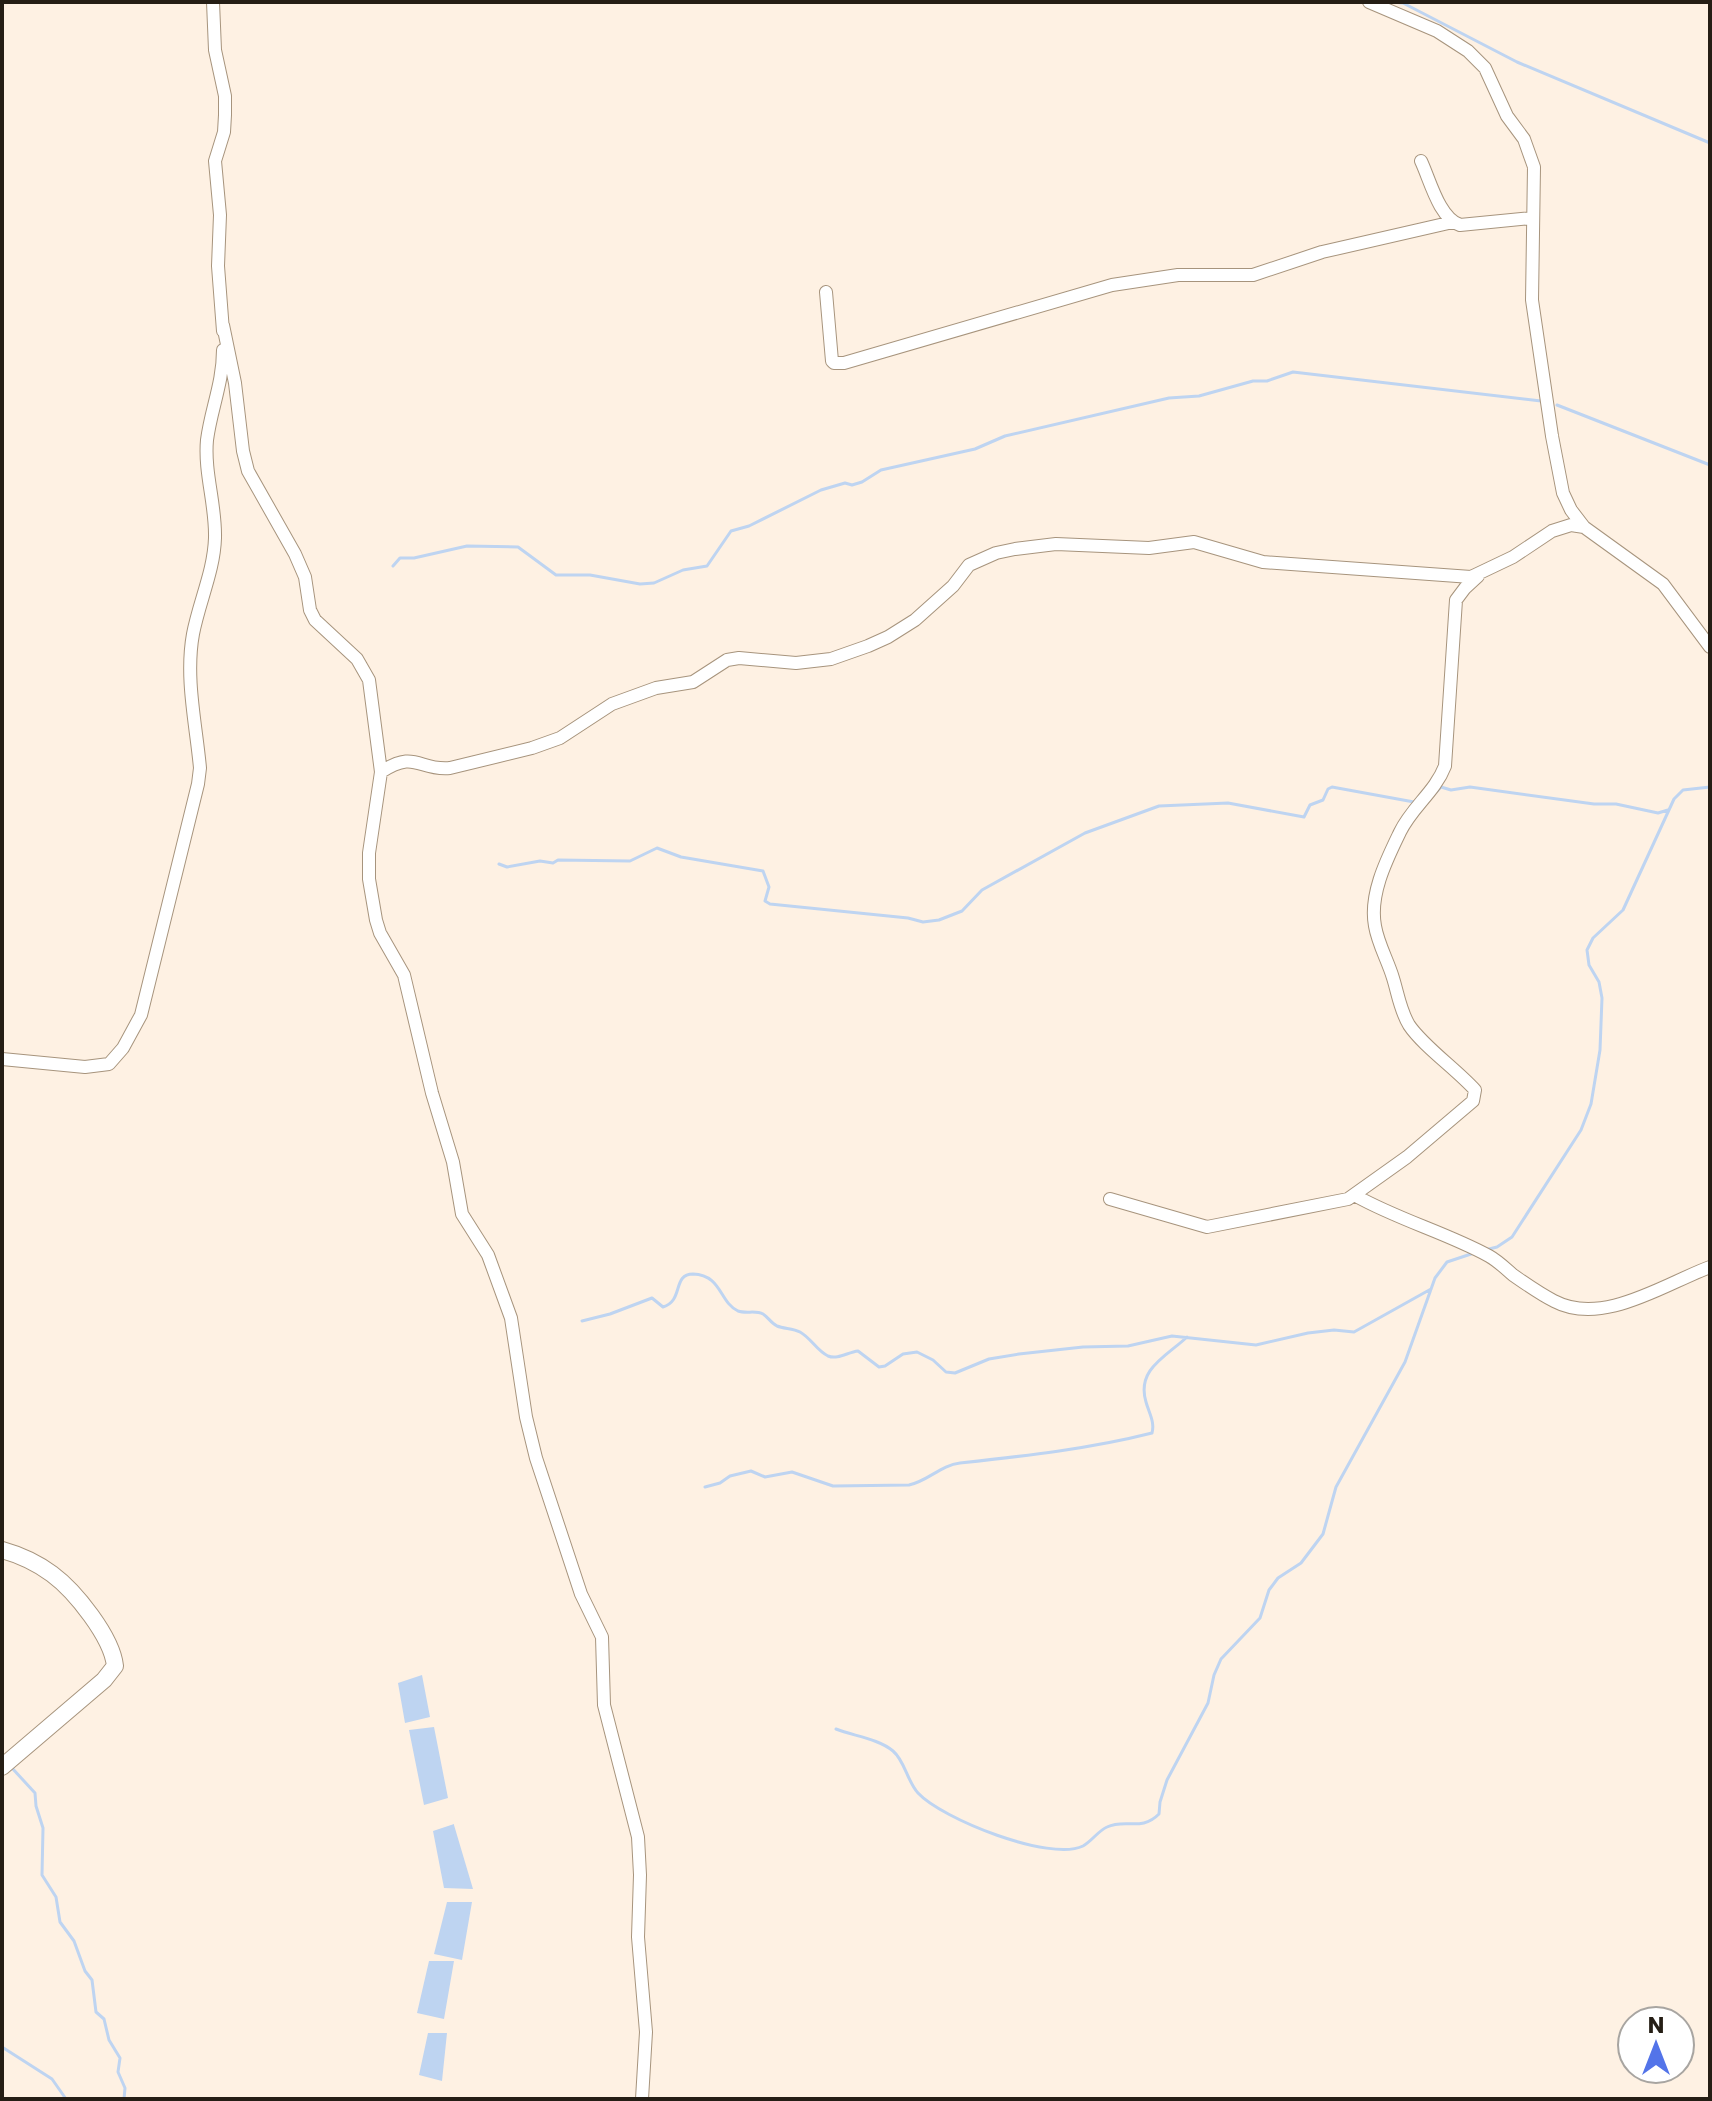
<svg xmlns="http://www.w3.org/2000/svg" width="1712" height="2101" font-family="Poppins,sans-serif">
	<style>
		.water { fill: #bed4f1 }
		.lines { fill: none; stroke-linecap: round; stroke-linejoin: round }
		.stream { stroke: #bed4f1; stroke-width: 3 }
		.minor-casing { stroke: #a7947d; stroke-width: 14 }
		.tertiary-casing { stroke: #a7947d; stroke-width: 18 }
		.minor { stroke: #fff; stroke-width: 12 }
		.tertiary { stroke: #fff; stroke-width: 16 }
	</style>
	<rect width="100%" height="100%" fill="#fef1e3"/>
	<path class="water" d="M422,1675L430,1717L405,1723L398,1683Z
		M434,1727L448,1798L424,1805L409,1730Z
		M454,1824V1825L473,1889L444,1888L433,1831Z
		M447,1902H472L462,1960L434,1954Z
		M429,1961H454L444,2019L417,2013Z
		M428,2033H447L442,2081L419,2075Z"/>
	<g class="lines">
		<path class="stream" d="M1392,2L1403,3L1517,62L1710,143
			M1557,405L1710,465
			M393,566L400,558H414L467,546L518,547L556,575H590L640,584L654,583L683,570L707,566L731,531L749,526L821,490L845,483L852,485L862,482L881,470L975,449L1005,436L1169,398L1199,396L1253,381H1267L1293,372L1541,401
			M1426,803L1441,787L1451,790L1470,787L1594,804H1616L1658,813L1668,810
			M499,864L507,867L540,861L553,863L558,860L630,861L657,848L681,857L763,871L769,887L765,901L770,904L908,918L923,922L939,920L962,911L982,890L1085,833L1159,806L1228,803L1304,817L1310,805L1323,800L1328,789L1332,787L1414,802
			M1485,1250L1497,1247L1512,1237L1581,1130L1591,1104L1600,1050L1602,998L1599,982L1589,965L1587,950L1593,938L1623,910L1674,799L1683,790L1710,787
			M582,1321L610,1314L652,1298L663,1307C684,1301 672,1274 693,1274C722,1275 719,1302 738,1311C746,1314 756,1310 763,1314C768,1317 771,1323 777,1326C784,1329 793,1328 800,1332C811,1338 817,1351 828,1356C838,1360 848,1352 858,1351L879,1367L885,1366L903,1354L917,1352L933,1360L946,1372L955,1373L989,1359L1019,1354L1083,1347L1128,1346L1172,1336L1256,1345L1308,1333L1334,1330L1354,1332L1431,1289
			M705,1487L720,1483L730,1476L751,1471L765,1477L792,1472L833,1486L909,1485C928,1481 941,1465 960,1463C1024,1456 1089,1449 1152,1433C1155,1422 1149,1413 1146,1402C1136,1369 1167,1356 1187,1337
			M836,1729C854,1736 879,1739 893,1751C905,1761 907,1781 918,1793C942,1819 1050,1862 1083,1846C1092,1841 1098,1831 1107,1827C1126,1818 1141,1832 1159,1814L1160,1802L1167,1780L1208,1703L1214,1675L1221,1659L1260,1618L1269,1590L1278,1578L1301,1563L1323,1534L1336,1487L1405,1362L1435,1278L1447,1262L1474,1253
			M12,1768L35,1793L36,1806L43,1828L42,1875L56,1897L60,1922L74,1941L85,1971L92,1980L96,2012L104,2019L109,2040L120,2058L118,2072L125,2088L124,2099
			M2,2047L52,2079L66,2099"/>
		<g class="minor-casing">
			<path id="minor" d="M213,2L215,50L225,96V115L224,132L215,161L220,215L218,266L223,331
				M1369,2L1437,31L1468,51L1485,68L1507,116L1524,139L1534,167L1532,300L1552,436L1563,493L1571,510L1584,527L1663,584L1710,647
				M1421,161C1430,180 1439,218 1460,225L1532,218
				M826,292L832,361L834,363H844L1112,285L1178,275H1253L1322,252L1453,222
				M223,325L235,383L243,451L248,471L295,554L305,577L310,610L315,620L357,659L369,680L381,772L369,853V879L376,920L380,933L404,975L432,1093L453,1162L462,1214L488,1255L511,1318L526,1417L536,1458L581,1594L602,1637L604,1705L638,1837L640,1875L638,1937L646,2032L642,2099
				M381,772C416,749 418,771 450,768L532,748L560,738L612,704L656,688L693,682L727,660L739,658L796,663L831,659L868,646L888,637L915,620L953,586L969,565L996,553L1015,549L1056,544L1149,548L1194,542L1263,562L1471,577L1513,557L1552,531L1571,525L1584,527
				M2,1059L85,1067L109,1064L123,1048L141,1015L198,784L200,768C196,724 185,678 193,634C199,602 214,571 215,538C216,505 204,473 207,440C211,409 223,383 223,350
				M1356,1196C1399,1220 1447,1233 1489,1256C1498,1261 1506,1269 1513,1275C1526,1284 1540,1294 1554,1301C1603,1327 1666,1283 1710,1267
				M1110,1199L1207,1227L1348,1199L1407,1157L1473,1101L1475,1090C1456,1069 1423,1046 1409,1025C1400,1010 1398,994 1393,978C1388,961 1378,944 1375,926C1369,894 1387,859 1400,832C1412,807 1435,792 1445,766L1456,600L1465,588L1478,576"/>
		</g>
		<g class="tertiary-casing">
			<path id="tertiary" d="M2,1550C20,1555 37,1563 52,1574C75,1591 112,1637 115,1666L104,1680L2,1767"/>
		</g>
		<use href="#minor" class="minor"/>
		<use href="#tertiary" class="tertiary"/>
	</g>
	<rect width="1712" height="2101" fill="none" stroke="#251e15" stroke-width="8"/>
	<g transform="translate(1656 2045)"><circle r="38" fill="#ffffff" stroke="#a8a5a1" stroke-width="2"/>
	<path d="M0-6L14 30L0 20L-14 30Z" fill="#5374e9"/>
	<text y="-12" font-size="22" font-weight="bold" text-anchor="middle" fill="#251e15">N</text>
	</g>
</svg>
